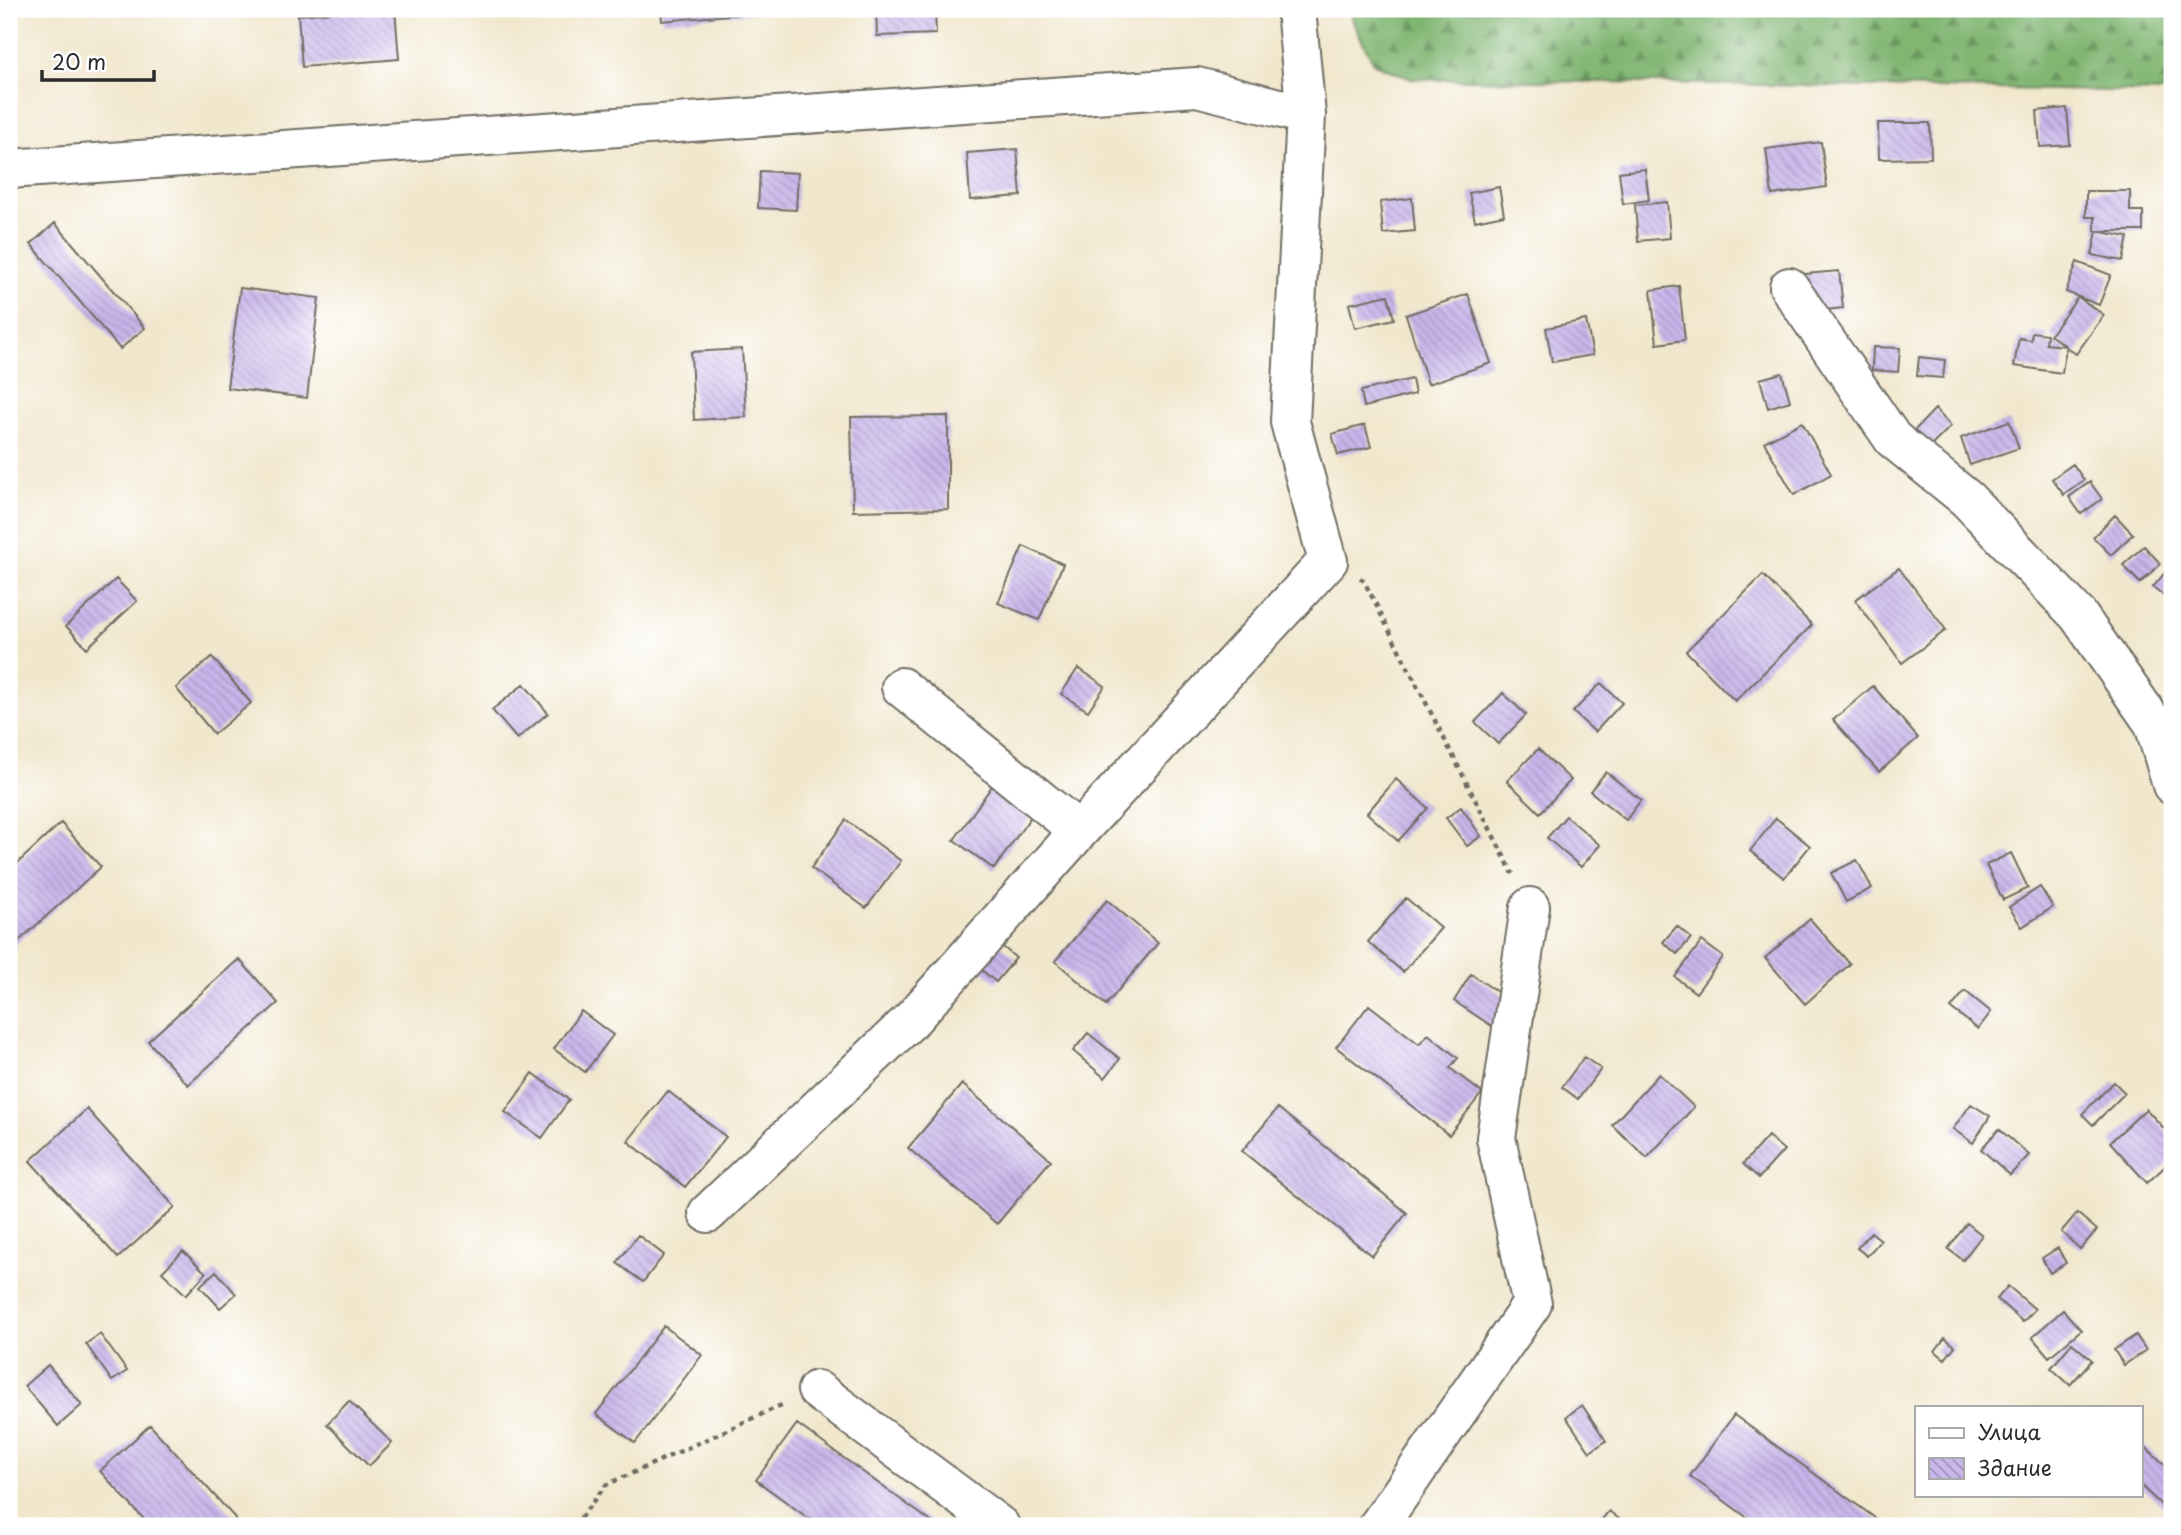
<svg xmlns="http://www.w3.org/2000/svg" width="2181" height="1535" font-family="'Playpen Sans',sans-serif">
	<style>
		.forest { fill: url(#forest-firs); stroke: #56704e; stroke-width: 2 }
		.building { fill: url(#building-back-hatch) }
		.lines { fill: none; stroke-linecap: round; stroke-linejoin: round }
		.minor-casing { stroke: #706d64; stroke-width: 42 }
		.path { stroke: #706d64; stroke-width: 4.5; stroke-dasharray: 5 5; stroke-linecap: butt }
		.minor { stroke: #fff; stroke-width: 38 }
	</style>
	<defs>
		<pattern id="forest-firs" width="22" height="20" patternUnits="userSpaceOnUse" patternTransform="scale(1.75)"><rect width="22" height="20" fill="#80b672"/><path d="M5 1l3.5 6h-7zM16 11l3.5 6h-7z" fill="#69945e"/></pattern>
		<pattern id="building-back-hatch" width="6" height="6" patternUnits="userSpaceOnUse" patternTransform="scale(1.75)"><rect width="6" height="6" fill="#c9b6eb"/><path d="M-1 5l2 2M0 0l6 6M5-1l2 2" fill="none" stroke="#a394bf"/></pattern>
	</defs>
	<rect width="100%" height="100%" fill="#fff"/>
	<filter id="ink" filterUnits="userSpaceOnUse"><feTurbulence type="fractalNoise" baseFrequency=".0143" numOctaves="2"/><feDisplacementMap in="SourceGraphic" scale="14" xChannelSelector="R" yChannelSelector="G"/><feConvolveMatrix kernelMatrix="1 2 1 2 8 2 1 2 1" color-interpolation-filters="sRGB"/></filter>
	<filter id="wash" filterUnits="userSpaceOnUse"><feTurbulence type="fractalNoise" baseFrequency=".00686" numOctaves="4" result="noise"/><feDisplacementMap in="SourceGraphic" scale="28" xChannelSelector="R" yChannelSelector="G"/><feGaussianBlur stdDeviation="1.57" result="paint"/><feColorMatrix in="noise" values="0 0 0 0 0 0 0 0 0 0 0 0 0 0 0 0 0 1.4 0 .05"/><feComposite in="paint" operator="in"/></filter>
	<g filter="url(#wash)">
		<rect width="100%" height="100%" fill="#f1e7cd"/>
		<path class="forest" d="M1351,9H2172V92L1413,79L1374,64L1353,22Z"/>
		<g id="blocks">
			<path class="building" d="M371,9H395L399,59L302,67L298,15Z
				M661,9H775V11L662,21Z
				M876,9H935L936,34L877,36Z
				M2067,108L2070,145L2040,147L2037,111Z
				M1878,123H1930L1931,158L1879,159Z
				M1821,142L1827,187L1772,195L1766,149Z
				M1017,149L1021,196L970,200L967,153Z
				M1645,169L1649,200L1623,204L1619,172Z
				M760,171L798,173L796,210L758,208Z
				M1499,187L1504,215L1475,221L1469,193Z
				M2086,191H2130V211H2143V231H2095V217H2086Z
				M1412,198L1415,231L1383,234L1380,202Z
				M1667,202L1670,238L1638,241L1635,205Z
				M55,223L145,328L120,349L31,244Z
				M2097,231L2128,237L2123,261L2092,255Z
				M2077,262L2111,275L2099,305L2066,292Z
				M1839,271L1843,308L1798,313L1794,275Z
				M1679,286L1685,340L1657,344L1651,290Z
				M240,288L319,298L307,398L227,388Z
				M1468,294L1491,363L1428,384L1406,315Z
				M1388,295L1394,319L1355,328L1349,304Z
				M2078,297L2104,315L2076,354L2066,347L2062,373L2014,366L2019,338L2031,340L2032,332L2047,334L2046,344L2066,346L2050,335Z
				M1586,320L1593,355L1552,362L1546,328Z
				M1873,347L1900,348L1898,372L1872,370Z
				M742,349L746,417L694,420L691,352Z
				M1919,357L1945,360L1943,378L1917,376Z
				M1782,373L1790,401L1768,408L1760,379Z
				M1412,379L1415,394L1364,407L1361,391Z
				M1935,409L1951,426L1929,448L1913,432Z
				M948,416V509L853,511L851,417Z
				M2009,421L2019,448L1970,465L1961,438Z
				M1802,422L1831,474L1794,495L1764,442Z
				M1365,425L1371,447L1338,455L1332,434Z
				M2073,464L2084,480L2064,495L2052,479Z
				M2090,482L2102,499L2081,514L2069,497Z
				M2115,515L2133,534L2111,555L2093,537Z
				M1023,546L1063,564L1039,620L998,603Z
				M2144,546L2161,564L2140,583L2123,565Z
				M2172,564V602L2153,587Z
				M1899,568L1946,630L1902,663L1855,600Z
				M1763,575L1812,625L1735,701L1686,651Z
				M116,579L137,601L87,648L66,626Z
				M212,657L251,703L214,734L176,688Z
				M1078,668L1105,686L1088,711L1061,694Z
				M1601,683L1622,703L1595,732L1573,712Z
				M524,684L548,713L517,739L492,710Z
				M1873,686L1918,738L1879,772L1833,720Z
				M1503,693L1526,715L1498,744L1475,722Z
				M1538,749L1571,780L1540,813L1507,781Z
				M1606,772L1641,800L1626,820L1590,791Z
				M1396,779L1428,808L1398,841L1367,813Z
				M992,786L1032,815L994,869L954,840Z
				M1461,807L1481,836L1467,846L1446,818Z
				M1566,816L1600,845L1581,867L1547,838Z
				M1776,818L1810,846L1784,878L1750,851Z
				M846,820L901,861L866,908L811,868Z
				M61,823L101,867L10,949L9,871Z
				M2011,853L2028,888L2003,900L1986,865Z
				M1857,860L1872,888L1846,902L1831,873Z
				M2040,887L2053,907L2022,927L2009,907Z
				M1406,898L1441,928L1403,972L1368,942Z
				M1107,900L1158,943L1106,1005L1055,961Z
				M1810,919L1850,964L1805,1004L1765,958Z
				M1677,926L1691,938L1677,954L1663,942Z
				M996,941L1016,958L996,982L976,965Z
				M1702,941L1723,957L1696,993L1675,977Z
				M239,959L278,1003L188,1085L148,1041Z
				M1471,974L1515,1004L1498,1030L1454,1001Z
				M1965,991L1991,1012L1978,1029L1951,1008Z
				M1369,1005L1419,1044L1428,1034L1458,1058L1450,1068L1482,1093L1449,1135L1336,1047Z
				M581,1011L613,1035L585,1072L554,1049Z
				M1088,1033L1120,1059L1105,1078L1073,1051Z
				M1584,1057L1601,1069L1578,1099L1562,1087Z
				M533,1073L569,1100L542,1138L505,1112Z
				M1659,1074L1694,1107L1647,1158L1612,1125Z
				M2114,1082L2125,1093L2093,1125L2082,1114Z
				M962,1084L1051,1160L997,1224L908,1148Z
				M668,1091L726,1137L685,1187L628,1141Z
				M1971,1104L1990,1116L1973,1143L1953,1129Z
				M1278,1108L1407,1213L1372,1256L1242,1151Z
				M87,1109L175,1207L118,1258L30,1161Z
				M2146,1109L2172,1137V1160L2147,1183L2110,1142Z
				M1999,1129L2029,1155L2010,1175L1981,1149Z
				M1768,1136L1784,1150L1759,1178L1743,1164Z
				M2077,1213L2097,1230L2080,1249L2061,1232Z
				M1967,1223L1982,1235L1963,1260L1948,1249Z
				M1871,1232L1881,1240L1867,1256L1857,1248Z
				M638,1235L664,1255L643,1282L617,1263Z
				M2058,1248L2066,1263L2050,1273L2042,1258Z
				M183,1251L206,1273L186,1295L162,1272Z
				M216,1271L236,1294L220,1308L200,1286Z
				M2008,1286L2035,1309L2023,1322L1997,1299Z
				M2063,1310L2081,1330L2049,1357L2032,1337Z
				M664,1326L702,1355L635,1443L596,1414Z
				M100,1334L127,1371L112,1381L86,1344Z
				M2136,1335L2146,1350L2124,1365L2114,1350Z
				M1945,1338L1955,1346L1945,1359L1935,1351Z
				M2072,1343L2092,1360L2070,1385L2051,1368Z
				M48,1365L82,1405L58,1426L24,1386Z
				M349,1401L392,1443L369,1466L327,1424Z
				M1582,1405L1606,1441L1590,1452L1566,1417Z
				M1734,1415L1886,1526H1759L1690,1476Z
				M797,1424L937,1526H819L756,1480Z
				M150,1425L236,1519L229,1526H150L100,1471Z
				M2141,1443L2172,1471V1508L2169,1512L2141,1486Z
				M1609,1511L1628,1526H1596Z"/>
		</g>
	</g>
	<g filter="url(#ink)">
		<use href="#blocks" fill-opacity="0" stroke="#706d64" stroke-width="2"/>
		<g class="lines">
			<g class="minor-casing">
				<path id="minor" d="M9,169L1197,87L1306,115
					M1789,287L1893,439L1967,499L2078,615L2154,724L2172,785
					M901,687L1079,831
					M708,1213L912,1019L1079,831L1328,561L1290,422L1306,115L1296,9
					M817,1390L1000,1526
					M1378,1526L1532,1304L1496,1138L1530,907"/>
			</g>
			<path class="path" d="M1360,578L1364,581L1513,874
				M574,1526L606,1485L784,1404"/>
			<use href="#minor" class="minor"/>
		</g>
	</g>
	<rect width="2181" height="1535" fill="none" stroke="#fff" stroke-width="35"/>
	<rect x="1915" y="1406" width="228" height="91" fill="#ffffff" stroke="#aaaaaa" stroke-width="2"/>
	<rect x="1929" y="1428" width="35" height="10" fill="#ffffff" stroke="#aaaaaa" stroke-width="2"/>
	<text x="1978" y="1440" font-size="21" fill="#2b2b2b">Улица</text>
	<rect x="1929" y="1458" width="35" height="21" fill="url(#building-back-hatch)" stroke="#aaaaaa" stroke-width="2"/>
	<text x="1978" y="1476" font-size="21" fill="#2b2b2b">Здание</text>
	<path d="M42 70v10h112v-10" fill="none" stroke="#2b2b2b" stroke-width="3.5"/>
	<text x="52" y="70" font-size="21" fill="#2b2b2b" stroke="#ffffff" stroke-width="5" paint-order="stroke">20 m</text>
</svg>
